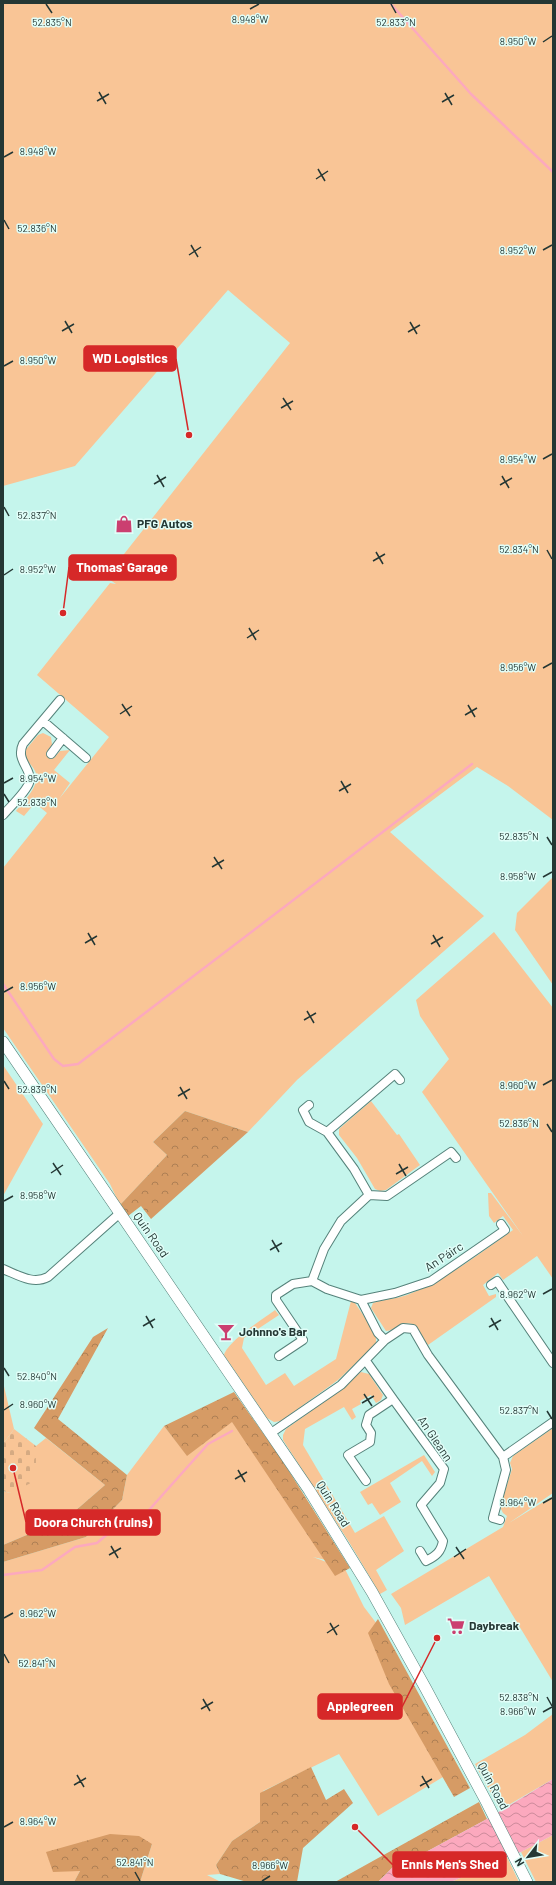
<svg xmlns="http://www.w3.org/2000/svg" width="556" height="1885" font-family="Barlow,sans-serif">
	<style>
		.grass { fill: #f9c596 }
		.forest { fill: url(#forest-crowns) }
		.cemetery { fill: url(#cemetery-stones) }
		.water { fill: url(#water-waves) }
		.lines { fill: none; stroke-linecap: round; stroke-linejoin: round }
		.stream { stroke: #fca9be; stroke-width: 2.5 }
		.minor-casing { stroke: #55827a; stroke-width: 10 }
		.secondary-casing { stroke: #55827a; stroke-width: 12 }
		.minor { stroke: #fff; stroke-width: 8 }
		.secondary { stroke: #fff; stroke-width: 11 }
		.ticks { fill: none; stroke: #243734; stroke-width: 1.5 }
		.labels { text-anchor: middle; stroke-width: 3; stroke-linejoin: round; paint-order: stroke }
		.poi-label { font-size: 12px; font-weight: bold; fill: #243734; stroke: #e1fef8; text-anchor: start }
		.street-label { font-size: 12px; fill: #243734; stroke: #e1fef8 }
		.ticks-label { font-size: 10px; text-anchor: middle; fill: #243734; stroke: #e1fef8; stroke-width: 3; stroke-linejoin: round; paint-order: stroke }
		.leader { fill: none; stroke: #d62828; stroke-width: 1.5 }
		.callout-dot { fill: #d62828; stroke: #e1fef8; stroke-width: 1.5 }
		.callout { fill: #d62828; stroke: #d62828; stroke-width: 1.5 }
		.callout-label { font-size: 13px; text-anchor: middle; font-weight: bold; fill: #fff }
	</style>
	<defs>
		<pattern id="forest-crowns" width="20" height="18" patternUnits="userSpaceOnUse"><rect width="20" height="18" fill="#d69b65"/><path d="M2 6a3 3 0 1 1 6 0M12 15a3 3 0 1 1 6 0" fill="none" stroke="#ad7f54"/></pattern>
		<pattern id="cemetery-stones" width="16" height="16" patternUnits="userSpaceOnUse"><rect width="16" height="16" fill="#f9c596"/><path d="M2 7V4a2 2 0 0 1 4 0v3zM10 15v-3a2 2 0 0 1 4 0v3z" fill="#d5aa82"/></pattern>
		<pattern id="water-waves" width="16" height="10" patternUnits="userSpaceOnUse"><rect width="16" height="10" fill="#fca9be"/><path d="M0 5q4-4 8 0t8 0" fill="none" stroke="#cc8a9b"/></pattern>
	</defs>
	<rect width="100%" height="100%" fill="#c5f5ec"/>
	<path class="grass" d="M3,3H553V820L508,786L477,767L390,832L484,916L297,1080L248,1132L185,1111L153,1142L167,1155L120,1205L110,1184L3,1028V868L47,813L35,803L24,816L16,811C23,802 42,784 35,771C32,764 25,761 23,753L38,735L43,733L51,737L52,745L47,752L54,758L60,751L70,750L54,770L70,783L59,799L109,737L37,675L110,583L116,584L106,577L290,343L228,290L75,466L3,486Z
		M553,877V985L515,930L517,913Z
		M494,932L553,1008V1279L537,1256L503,1280L498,1273L483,1285L489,1296L496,1294V1297L428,1345L413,1324C399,1321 397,1330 386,1331L371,1308L373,1303C384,1299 396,1299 407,1295C446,1280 479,1254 513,1230L503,1216L494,1223L489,1216L488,1193H491L523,1236L422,1092L449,1059L420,1016L416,1000Z
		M3,1065L43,1124L3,1196Z
		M371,1101L397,1135L399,1134L420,1165L386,1190L380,1191L375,1189L357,1158L339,1135V1129Z
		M351,1301L355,1303L376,1334V1344L338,1380L281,1421L274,1422L267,1418L224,1355C228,1341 263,1319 275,1310L279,1315L244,1338L242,1348L266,1385L285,1373L294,1386L336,1359Z
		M361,1372L369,1374L383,1395L381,1400L376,1403L371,1395L360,1401L361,1404L352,1409L356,1417L352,1420L344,1407L305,1429L303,1445L355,1533L384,1516L404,1551L376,1570L387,1590L380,1594L349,1542L283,1440V1435L286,1429L339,1391Z
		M3,1382L14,1429L3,1444Z
		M232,1421L326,1560L313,1557L345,1569L364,1607L383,1632L458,1768L378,1816L339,1754L263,1791L260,1822L232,1841L216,1865L220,1874L207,1875L221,1882H140L152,1844L80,1871L74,1882H3V1562L86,1537L122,1500L127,1475L164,1426L187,1455Z
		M553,1428V1493L509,1523L553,1496V1682L489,1576L405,1625L401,1608L391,1594L503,1527L507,1516L503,1513L500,1507L512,1469L510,1463L513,1456Z
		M46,1438L105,1485L67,1518L3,1545V1491L10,1493L36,1463V1446Z
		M424,1455L435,1472L432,1476L422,1461L390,1483L401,1502L380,1515L372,1503L368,1505L360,1492Z
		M553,1714V1779L500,1810L475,1764L525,1735Z
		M553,1835V1882H536L521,1852Z
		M507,1857L519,1882H451Z"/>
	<path class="forest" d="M185,1111L248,1132L151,1219L141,1206L128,1216L120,1205L167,1155L153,1142Z
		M108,1328L58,1419L127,1475L122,1500L86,1537L3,1562V1545L67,1518L105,1485L34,1428L93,1337Z
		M234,1392L282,1460L350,1568L335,1576L232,1422L187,1456L164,1426Z
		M378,1619L470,1788L454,1797L389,1684L368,1633Z
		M311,1767L326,1800L344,1789L353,1803L303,1848L297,1882H247L220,1874L216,1865L232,1841L260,1822V1793Z
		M479,1802L487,1819L426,1852L397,1863L378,1882H335Z
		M110,1834L139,1836L152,1844L140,1882H74L80,1871L53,1872L46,1852Z"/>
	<path class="cemetery" d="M14,1429L36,1446V1463L31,1483L10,1493L3,1491V1444Z"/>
	<path class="water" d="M553,1779V1835L521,1852L507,1857L451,1882H378L397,1863L426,1852L487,1819Z"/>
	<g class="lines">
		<path class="stream" d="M390,3L471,94L553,172
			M3,984L54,1059L63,1066L78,1064L472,764
			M3,1575L42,1570L75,1547L97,1543L117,1526L141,1519L208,1444L232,1431"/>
		<g class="minor-casing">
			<path id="minor" d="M43,721L86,758
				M51,754L63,738
				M3,815C10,807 26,792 29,783C33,768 15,761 23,744L60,700
				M309,1105L303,1110L309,1122L327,1132L354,1169L369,1195L387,1196L451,1152L456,1158
				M327,1132L395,1074L400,1080
				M3,1269C18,1275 33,1285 48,1277L120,1213
				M491,1285L497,1281L553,1363
				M361,1300L327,1289L312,1281L324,1249L341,1221L369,1195
				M385,1340L378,1333L361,1300L395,1293L431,1281L505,1230L501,1224
				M279,1356L303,1340L276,1300V1295L293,1284L312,1281
				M393,1399L444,1469L440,1483L421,1505L443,1541C441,1552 436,1556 426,1561L420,1551
				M271,1433L341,1385L385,1340L403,1328L413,1329L428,1355L503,1457L506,1470L493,1518L500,1520
				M503,1457L553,1422
				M366,1481L348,1455L370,1442L371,1433L366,1425L369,1415L393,1399L366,1361"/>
		</g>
		<g class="secondary-casing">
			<path id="secondary" d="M3,1042L309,1490L372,1592L426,1689L487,1803L527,1882"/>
		</g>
		<use href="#minor" class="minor"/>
		<use href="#secondary" class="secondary"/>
	</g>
	<path class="ticks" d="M46,4L52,13M391,4L396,13M250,9L259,4M543,42L552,36M99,92L106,104M445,93L452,105M97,101L109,94M442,102L454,95M4,157L13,152M318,169L325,181M316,179L328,171M4,220L9,229M191,245L198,257M543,250L552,245M189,255L201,247M65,321L72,333M410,322L417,334M62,331L74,324M408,332L420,325M4,366L13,361M283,398L291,410M281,408L293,401M543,459L552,454M157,475L164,487M502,476L509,488M154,484L166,477M500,485L512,478M4,507L9,516M547,550L552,559M376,552L383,564M373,561L385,554M4,575L13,569M249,628L256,640M247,638L259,630M543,668L552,663M122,704L130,716M468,705L475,717M120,714L132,706M465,715L477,708M341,781L348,793M4,783L13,778M339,791L351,784M4,794L9,802M547,837L552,845M214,857L222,869M212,867L224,860M543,877L552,872M88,933L95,945M433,935L440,947M85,943L97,936M431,944L443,937M4,992L13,987M307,1011L314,1023M304,1020L316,1013M4,1081L9,1089M543,1085L552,1080M180,1087L187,1099M178,1096L190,1089M547,1124L552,1132M53,1163L61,1175M399,1164L406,1176M51,1173L63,1165M396,1174L408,1167M4,1201L13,1196M272,1240L279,1252M270,1250L282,1243M543,1294L552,1289M146,1316L153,1328M491,1318L498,1330M143,1326L155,1319M489,1327L501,1320M4,1368L9,1376M364,1394L372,1406M362,1403L374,1396M4,1410L13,1404M547,1411L552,1419M238,1470L245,1482M235,1479L247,1472M543,1503L552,1498M111,1546L118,1558M456,1547L464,1559M109,1555L121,1548M454,1557L466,1549M4,1618L13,1613M330,1623L337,1635M327,1633L339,1625M4,1654L9,1663M547,1697L552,1706M203,1699L210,1711M201,1709L213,1702M543,1712L552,1707M77,1775L84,1787M422,1776L429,1788M74,1785L86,1778M420,1786L432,1779M4,1827L13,1822M135,1872L140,1881M262,1881L270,1876"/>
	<defs>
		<g id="shop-bare" transform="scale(1.38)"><path d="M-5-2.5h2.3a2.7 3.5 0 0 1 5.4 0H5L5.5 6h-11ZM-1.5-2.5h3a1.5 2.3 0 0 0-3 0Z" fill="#cb3f70" stroke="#e1fef8" stroke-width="2.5" paint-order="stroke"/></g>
		<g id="bar-bare" transform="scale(1.38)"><path d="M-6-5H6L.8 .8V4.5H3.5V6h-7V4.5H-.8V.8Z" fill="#cb3f70" stroke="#e1fef8" stroke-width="2.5" paint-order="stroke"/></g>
		<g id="supermarket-bare" transform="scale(1.38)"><path d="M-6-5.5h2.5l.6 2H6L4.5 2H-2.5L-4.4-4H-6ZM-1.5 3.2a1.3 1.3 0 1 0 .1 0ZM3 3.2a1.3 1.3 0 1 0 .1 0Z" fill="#cb3f70" stroke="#e1fef8" stroke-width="2.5" paint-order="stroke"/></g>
	</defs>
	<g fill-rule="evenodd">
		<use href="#shop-bare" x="124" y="524"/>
		<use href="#bar-bare" x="226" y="1332"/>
		<use href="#supermarket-bare" x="456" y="1626"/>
	</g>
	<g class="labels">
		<g class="poi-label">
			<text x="137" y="528">PFG Autos</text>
			<text x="239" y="1336">Johnno's Bar</text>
			<text x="469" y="1630">Daybreak</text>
		</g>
		<g class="street-label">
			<text transform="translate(151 1235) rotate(55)" y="4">Quin Road</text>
			<text transform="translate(444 1257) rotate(-33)" y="4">An Páirc</text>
			<text transform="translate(435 1439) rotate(56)" y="4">An Gleann</text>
			<text transform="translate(333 1504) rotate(58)" y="4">Quin Road</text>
			<text transform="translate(493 1786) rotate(62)" y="4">Quin Road</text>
		</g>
	</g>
	<g class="ticks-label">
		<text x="250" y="23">8.948°W</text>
		<text x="52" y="26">52.835°N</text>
		<text x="396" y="26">52.833°N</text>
		<text x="518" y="45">8.950°W</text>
		<text x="38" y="155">8.948°W</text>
		<text x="37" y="232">52.836°N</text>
		<text x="518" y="254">8.952°W</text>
		<text x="38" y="364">8.950°W</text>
		<text x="518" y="463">8.954°W</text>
		<text x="37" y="519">52.837°N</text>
		<text x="519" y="553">52.834°N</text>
		<text x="38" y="573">8.952°W</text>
		<text x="518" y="671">8.956°W</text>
		<text x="38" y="782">8.954°W</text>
		<text x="37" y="806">52.838°N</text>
		<text x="519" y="840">52.835°N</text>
		<text x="518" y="880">8.958°W</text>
		<text x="38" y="990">8.956°W</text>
		<text x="518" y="1089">8.960°W</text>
		<text x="37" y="1093">52.839°N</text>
		<text x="519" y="1127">52.836°N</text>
		<text x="38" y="1199">8.958°W</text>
		<text x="518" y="1298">8.962°W</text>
		<text x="37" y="1380">52.840°N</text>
		<text x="38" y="1408">8.960°W</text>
		<text x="519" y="1414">52.837°N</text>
		<text x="518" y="1506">8.964°W</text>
		<text x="38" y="1617">8.962°W</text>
		<text x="37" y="1667">52.841°N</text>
		<text x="519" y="1701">52.838°N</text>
		<text x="518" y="1715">8.966°W</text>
		<text x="38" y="1825">8.964°W</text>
		<text x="135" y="1866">52.841°N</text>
		<text x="270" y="1869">8.966°W</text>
	</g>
	<path class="leader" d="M189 435L176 359M63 613L69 567M13 1468L26 1522M437 1638L402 1707M355 1827L393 1865"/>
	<g class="callout-dot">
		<circle cx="189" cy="435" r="4"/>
		<circle cx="63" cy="613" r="4"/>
		<circle cx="13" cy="1468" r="4"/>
		<circle cx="437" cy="1638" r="4"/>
		<circle cx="355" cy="1827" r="4"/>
	</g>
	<g class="callout">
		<rect x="84" y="346" width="92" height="25" rx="4"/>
		<rect x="69" y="555" width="107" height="25" rx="4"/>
		<rect x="26" y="1510" width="134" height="25" rx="4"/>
		<rect x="318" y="1694" width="84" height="25" rx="4"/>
		<rect x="393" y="1852" width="113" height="25" rx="4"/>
	</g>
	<g class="callout-label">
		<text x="130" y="363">WD Logistics</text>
		<text x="122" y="572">Thomas' Garage</text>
		<text x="93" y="1527">Doora Church (ruins)</text>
		<text x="360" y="1711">Applegreen</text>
		<text x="450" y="1869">Ennis Men's Shed</text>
	</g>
	<rect width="556" height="1885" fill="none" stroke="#243734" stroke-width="8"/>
	<g transform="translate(528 1857) rotate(239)" stroke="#e1fef8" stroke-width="3" paint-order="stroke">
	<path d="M0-3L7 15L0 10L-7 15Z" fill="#243734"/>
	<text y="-6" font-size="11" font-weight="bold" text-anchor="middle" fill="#243734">N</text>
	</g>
</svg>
